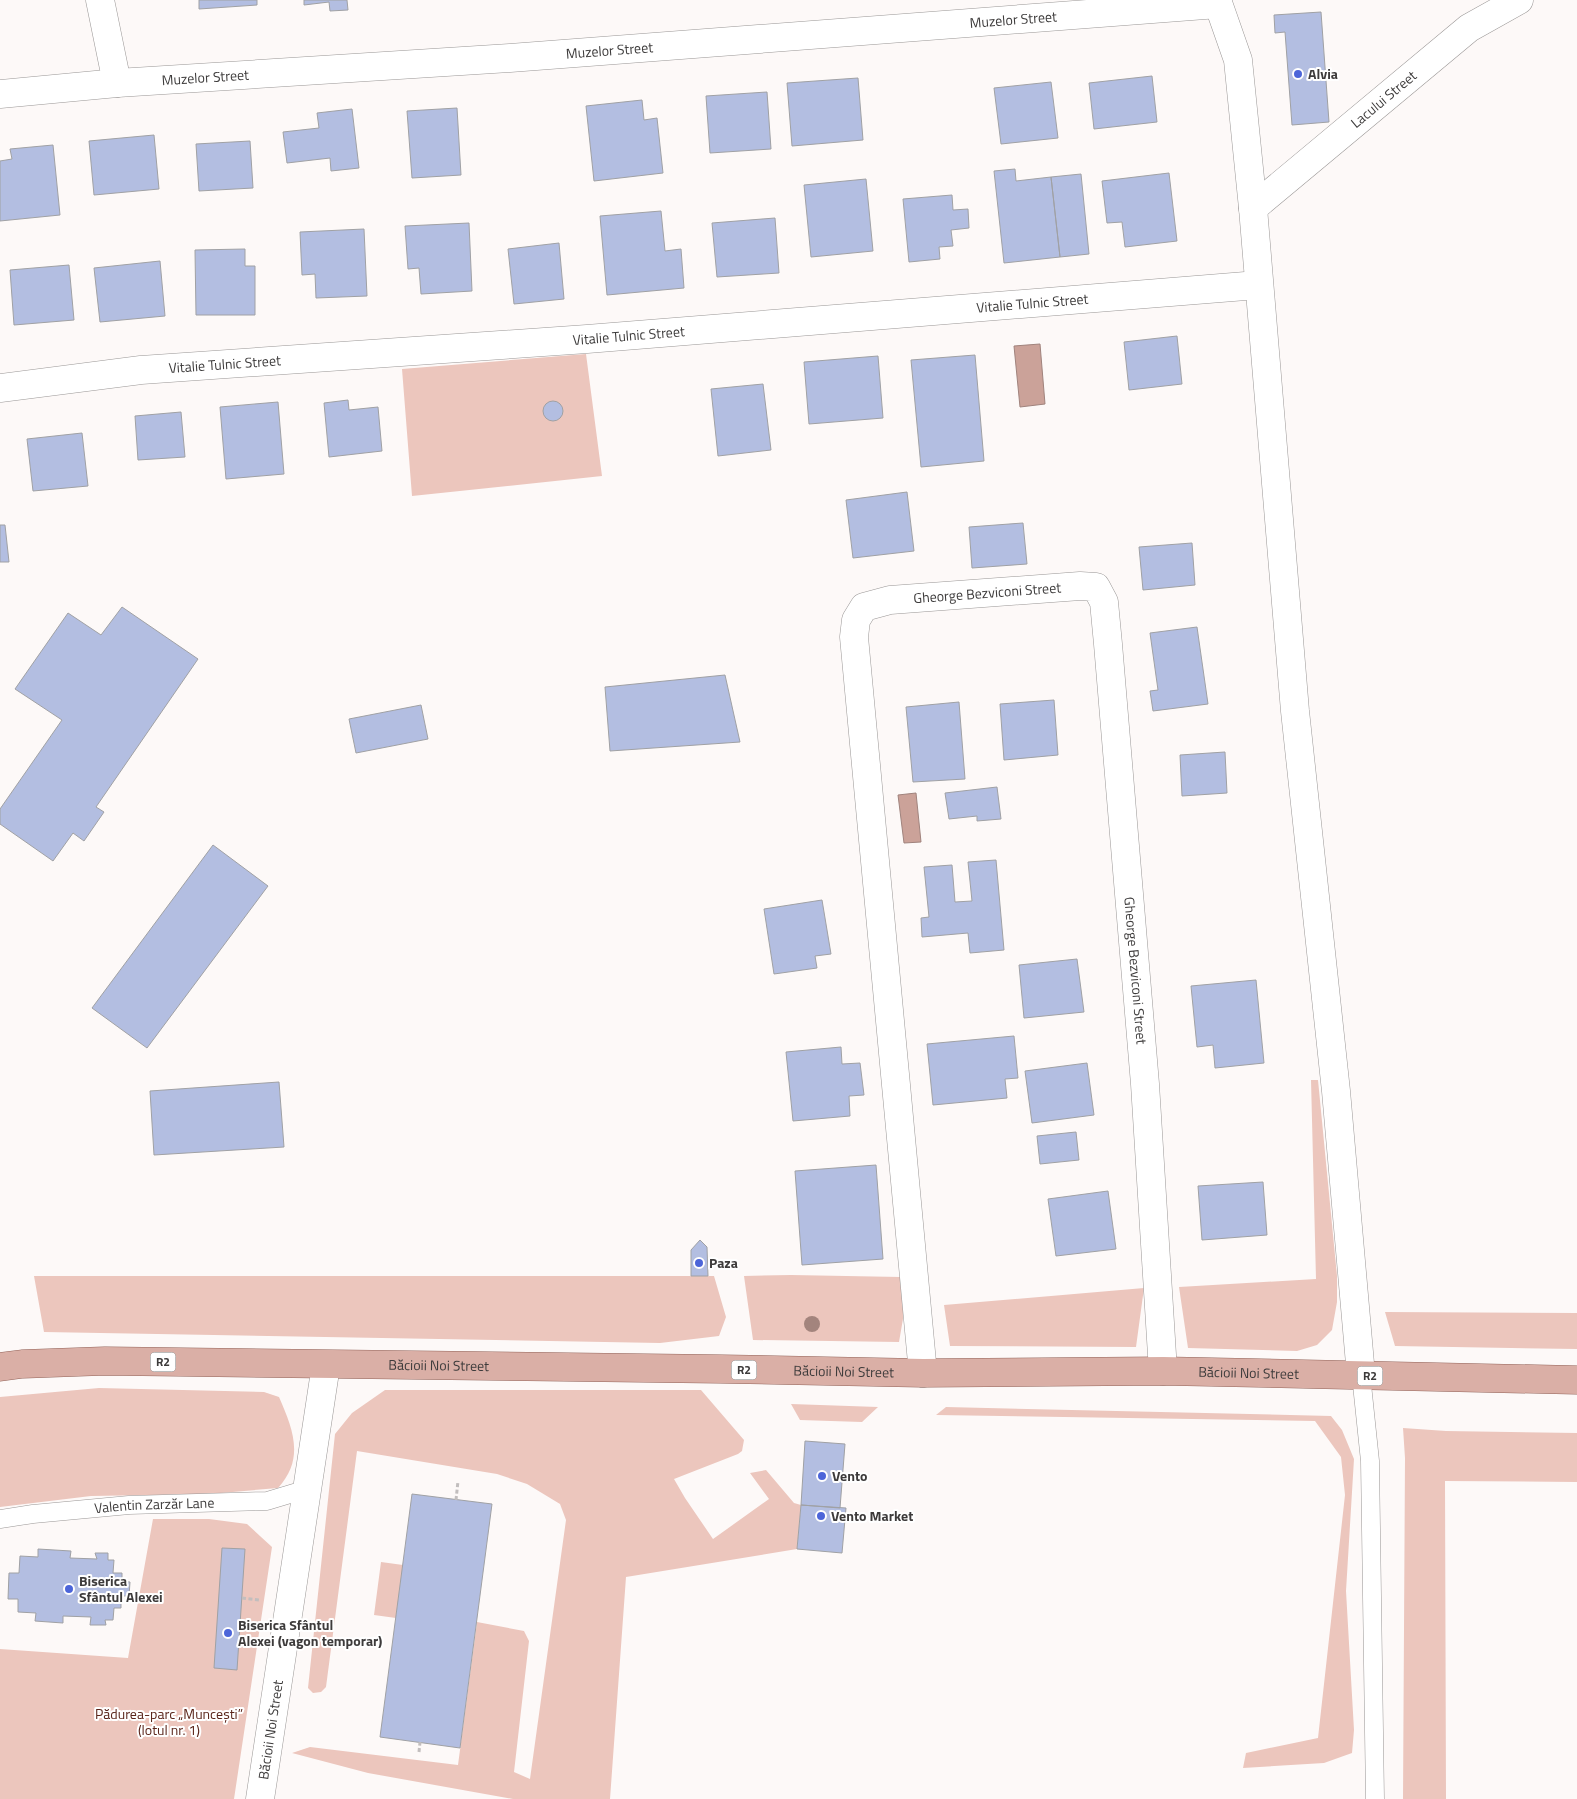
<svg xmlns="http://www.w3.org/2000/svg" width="1577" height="1799" font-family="'Titillium Web',sans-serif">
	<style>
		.green { fill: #ecc6bd }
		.water { fill: #cba299; stroke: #a0837d }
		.building { fill: #b3bee1; stroke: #a0a1a4 }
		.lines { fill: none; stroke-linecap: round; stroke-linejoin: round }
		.lane-casing { stroke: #9a9796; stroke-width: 19 }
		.street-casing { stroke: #9a9796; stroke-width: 29 }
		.primary-casing { stroke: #93645a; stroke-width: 29 }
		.path { stroke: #c2bebe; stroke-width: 3; stroke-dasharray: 4 2.5; stroke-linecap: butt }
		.lane { stroke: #fff; stroke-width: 18 }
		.street { stroke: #fff; stroke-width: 28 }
		.primary { stroke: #daafa6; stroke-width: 28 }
		.tree { fill: #a3847d }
		.poi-dot { fill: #4c65d9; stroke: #fff; stroke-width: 2 }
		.labels { text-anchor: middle; stroke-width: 4; stroke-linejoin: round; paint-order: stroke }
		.shield { fill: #fff; stroke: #777676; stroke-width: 1 }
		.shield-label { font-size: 12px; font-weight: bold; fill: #3d3b3b }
		.street-label { font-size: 14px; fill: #3d3b3b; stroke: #fff }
		.poi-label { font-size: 14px; font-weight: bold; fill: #3d3b3b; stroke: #fff; text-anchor: start }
		.park-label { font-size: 14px; fill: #592419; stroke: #fff }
	</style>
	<rect width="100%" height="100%" fill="#fdf9f8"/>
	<path class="green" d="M586,354L602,476L412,496L402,369Z
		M1311,1080H1318L1337,1276V1302L1332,1330L1317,1345L1297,1351L1188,1348L1179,1287L1316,1279Z
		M791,1275L901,1277L904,1313L899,1342L753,1340L744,1276Z
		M34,1276H714L726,1317L719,1336L660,1343L44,1332Z
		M1144,1288L1136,1347L950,1346L944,1305Z
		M1385,1312L1577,1313V1349L1395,1346Z
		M99,1388L264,1392L279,1397C293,1429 305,1459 278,1488L209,1494L91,1496L0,1507V1397Z
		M385,1390H701L744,1440L742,1451L738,1454L674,1479L685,1498L713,1539L769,1499L750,1473L766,1470L794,1503L801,1505L797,1549L626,1577L610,1799H513L368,1773L292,1753L310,1747L458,1765L477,1622L524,1631L529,1641L514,1772L530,1779L566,1520L560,1504L527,1484L497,1474L357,1451L326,1687L321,1692L313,1693L308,1688L335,1434L352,1413Z
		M791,1404L878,1407L862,1422L800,1420Z
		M946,1407L1331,1416L1342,1430L1354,1459L1346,1591L1354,1730L1352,1753L1324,1763L1243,1768L1246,1753L1318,1738L1345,1495L1341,1457L1315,1421L936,1415Z
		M1403,1428L1446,1431L1577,1433V1482L1445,1481L1446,1799H1403L1405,1458Z
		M153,1519H209L247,1524L272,1547L234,1799H0V1649L128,1658Z
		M381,1562L403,1565L396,1618L374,1615Z"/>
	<path class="water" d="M1040,344L1045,404L1020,407L1014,346Z
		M916,793L921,842L904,843L898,795Z"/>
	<path class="building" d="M199,0H257V5L199,9Z
		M304,0H347L348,10L330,11L329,2L304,5Z
		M1321,12L1329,122L1292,125L1285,32L1275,33L1274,15Z
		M1152,76L1157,122L1094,129L1089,83Z
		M858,78L863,140L792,146L787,83Z
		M1051,82L1058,138L1001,144L994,88Z
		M767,92L771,149L710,153L706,96Z
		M642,100L644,120L657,118L663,173L594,181L586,106Z
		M457,108L461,175L412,178L407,111Z
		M352,109L359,168L331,171L330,158L287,163L283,132L319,128L317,113Z
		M154,135L159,189L94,195L89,141Z
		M250,141L253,188L199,191L196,144Z
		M53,145L60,215L0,221V161L12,159L10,149Z
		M1015,169L1016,181L1051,177L1060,257L1004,263L994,171Z
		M1169,173L1177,241L1125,247L1122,222L1107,223L1102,181Z
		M1081,174L1089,254L1060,257L1051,177Z
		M866,179L873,251L811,257L804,185Z
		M952,195L953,210L968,209L969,228L951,230L953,246L939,247L940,259L909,262L903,199Z
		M661,211L665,251L681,249L684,288L607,295L600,216Z
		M775,218L779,273L717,277L712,223Z
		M469,223L472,291L421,294L419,268L408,269L405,226Z
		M364,229L367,296L316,298L315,274L302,275L300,232Z
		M559,243L564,299L514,304L508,249Z
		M245,249V266H255V315H196L195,250Z
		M160,261L165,316L100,322L94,268Z
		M69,265L74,320L14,325L10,270Z
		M1177,336L1182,384L1129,390L1124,342Z
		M975,355L984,461L921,467L911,360Z
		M878,356L883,418L809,424L804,362Z
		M763,384L771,450L718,456L711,389Z
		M348,400L349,410L378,407L382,451L329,457L324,403Z
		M543 411a10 10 0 1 1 20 0a10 10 0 1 1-20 0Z
		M278,402L284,474L226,479L220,407Z
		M181,412L185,457L138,460L135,416Z
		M82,433L88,486L33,491L27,439Z
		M907,492L914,551L853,558L846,500Z
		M1023,523L1027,564L972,568L969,527Z
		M0,525H5L9,562H0Z
		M1192,543L1195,585L1143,590L1139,547Z
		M122,607L198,659L96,807L104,812L84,841L73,833L53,861L0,824V809L62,720L15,689L68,613L101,635Z
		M1197,627L1208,704L1153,711L1150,691L1158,690L1150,633Z
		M725,675L740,742L610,751L605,687Z
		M1054,700L1058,755L1004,760L1000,704Z
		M959,702L965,779L913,782L906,707Z
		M421,705L428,739L356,753L349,719Z
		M1225,752L1227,793L1182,796L1180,755Z
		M997,787L1001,819L977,821V816L949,819L945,793Z
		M213,845L268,886L147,1048L92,1008Z
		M996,860L1004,950L970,953L968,933L922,937L921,918L929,917L924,867L952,865L955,902L972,901L968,862Z
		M822,900L831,954L815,956L817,968L774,974L764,909Z
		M1077,959L1084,1012L1024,1018L1019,965Z
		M1256,980L1264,1063L1215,1068L1213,1045L1197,1047L1191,986Z
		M1014,1036L1018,1078L1005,1079L1007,1098L933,1105L927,1044Z
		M841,1047L842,1064L860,1063L864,1095L849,1096L850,1116L793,1121L786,1052Z
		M1087,1063L1094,1115L1032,1123L1025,1071Z
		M279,1082L284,1147L154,1155L150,1091Z
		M1076,1132L1079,1160L1040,1164L1037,1136Z
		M876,1165L883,1259L802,1265L795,1171Z
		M1263,1182L1267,1235L1202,1240L1198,1186Z
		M1108,1191L1116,1249L1056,1256L1048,1199Z
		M700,1240L707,1247L708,1276H691V1250Z
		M805,1441L845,1444L840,1508L801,1505Z
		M412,1494L492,1504L460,1748L380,1737Z
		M801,1505L846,1508L842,1553L797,1549Z
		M222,1548L245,1549L237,1670L214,1668Z
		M38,1549L71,1551L70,1558L97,1559L95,1553H108V1560H114L113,1573H122V1581L130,1582L129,1596H121V1608H114L113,1620H105L106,1625H90L91,1617L63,1616V1623L35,1621L36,1613L18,1612V1599H8L9,1573H19L20,1556L38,1557Z"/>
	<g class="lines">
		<g class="lane-casing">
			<g id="lane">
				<path d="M1361,1375L1370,1461L1375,1799"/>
				<path id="s1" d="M0,1519L33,1514L129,1505L267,1501L307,1489"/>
			</g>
		</g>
		<g class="street-casing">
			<g id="street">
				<path d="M100,0L117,83"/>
				<path d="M1217,0L1238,60L1253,208L1295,711L1336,1091L1361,1375"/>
				<path id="s2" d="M0,94L117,83L510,58L1218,4"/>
				<path id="s3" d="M1253,208L1469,28L1519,0"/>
				<path id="s4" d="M0,388L141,370L587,339L1258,285"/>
				<path id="s5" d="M923,1373L854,637L856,620L864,607L890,600L1080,586L1096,587L1104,602L1108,644L1145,1084L1163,1371"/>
				<path id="s6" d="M260,1799L326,1365"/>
			</g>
		</g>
		<g class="primary-casing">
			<g id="primary">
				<path id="s7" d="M0,1367L22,1364L105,1361L721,1369L923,1373L1163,1371L1577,1380"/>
			</g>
		</g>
		<path class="path" d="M456,1500L458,1481
			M242,1598L259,1600
			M419,1752L420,1742"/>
		<use href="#lane" class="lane"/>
		<use href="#street" class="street"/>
		<use href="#primary" class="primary"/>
	</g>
	<circle class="tree" cx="812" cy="1324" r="8"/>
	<g class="poi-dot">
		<circle cx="1298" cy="74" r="5"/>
		<circle cx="699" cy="1263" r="5"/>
		<circle cx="822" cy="1476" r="5"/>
		<circle cx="821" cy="1516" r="5"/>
		<circle cx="69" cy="1589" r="5"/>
		<circle cx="228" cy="1633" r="5"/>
	</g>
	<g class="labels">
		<g class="shield">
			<rect x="150.5" y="1352.5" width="25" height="19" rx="4"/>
			<rect x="731.5" y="1360.5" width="25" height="19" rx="4"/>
			<rect x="1357.5" y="1366.5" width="25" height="19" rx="4"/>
		</g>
		<g class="shield-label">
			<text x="163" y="1366">R2</text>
			<text x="744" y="1374">R2</text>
			<text x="1370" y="1380">R2</text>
		</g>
		<g class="street-label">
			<text dy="5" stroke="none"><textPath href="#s2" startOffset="1016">Muzelor Street</textPath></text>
			<text dy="5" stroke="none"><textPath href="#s2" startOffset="611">Muzelor Street</textPath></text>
			<text dy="5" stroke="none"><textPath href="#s2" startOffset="206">Muzelor Street</textPath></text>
			<text dy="5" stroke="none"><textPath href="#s3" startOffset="170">Lacului Street</textPath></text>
			<text dy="5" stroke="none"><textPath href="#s4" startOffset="1036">Vitalie Tulnic Street</textPath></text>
			<text dy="5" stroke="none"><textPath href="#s4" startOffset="631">Vitalie Tulnic Street</textPath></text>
			<text dy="5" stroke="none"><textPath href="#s4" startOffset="226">Vitalie Tulnic Street</textPath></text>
			<text dy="5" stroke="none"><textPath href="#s5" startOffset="896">Gheorge Bezviconi Street</textPath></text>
			<text dy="5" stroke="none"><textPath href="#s5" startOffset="1392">Gheorge Bezviconi Street</textPath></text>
			<text dy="5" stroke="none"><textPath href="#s7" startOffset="439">Băcioii Noi Street</textPath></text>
			<text dy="5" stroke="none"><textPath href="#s7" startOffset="844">Băcioii Noi Street</textPath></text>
			<text dy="5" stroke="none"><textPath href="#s7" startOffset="1249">Băcioii Noi Street</textPath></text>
			<text dy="5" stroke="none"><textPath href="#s1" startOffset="155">Valentin Zarzăr Lane</textPath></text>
			<text dy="5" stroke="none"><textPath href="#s6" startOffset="70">Băcioii Noi Street</textPath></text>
		</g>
		<g class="poi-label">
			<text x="1308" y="79">Alvia</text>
			<text x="709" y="1268">Paza</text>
			<text x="832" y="1481">Vento</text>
			<text x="831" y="1521">Vento Market</text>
			<text x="79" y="1586">Biserica<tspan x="79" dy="16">Sfântul Alexei</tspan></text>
			<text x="238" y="1630">Biserica Sfântul<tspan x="238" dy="16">Alexei (vagon temporar)</tspan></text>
		</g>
		<g class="park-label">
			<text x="169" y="1719">Pădurea-parc „Muncești”<tspan x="169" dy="16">(lotul nr. 1)</tspan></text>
		</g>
	</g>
</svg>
